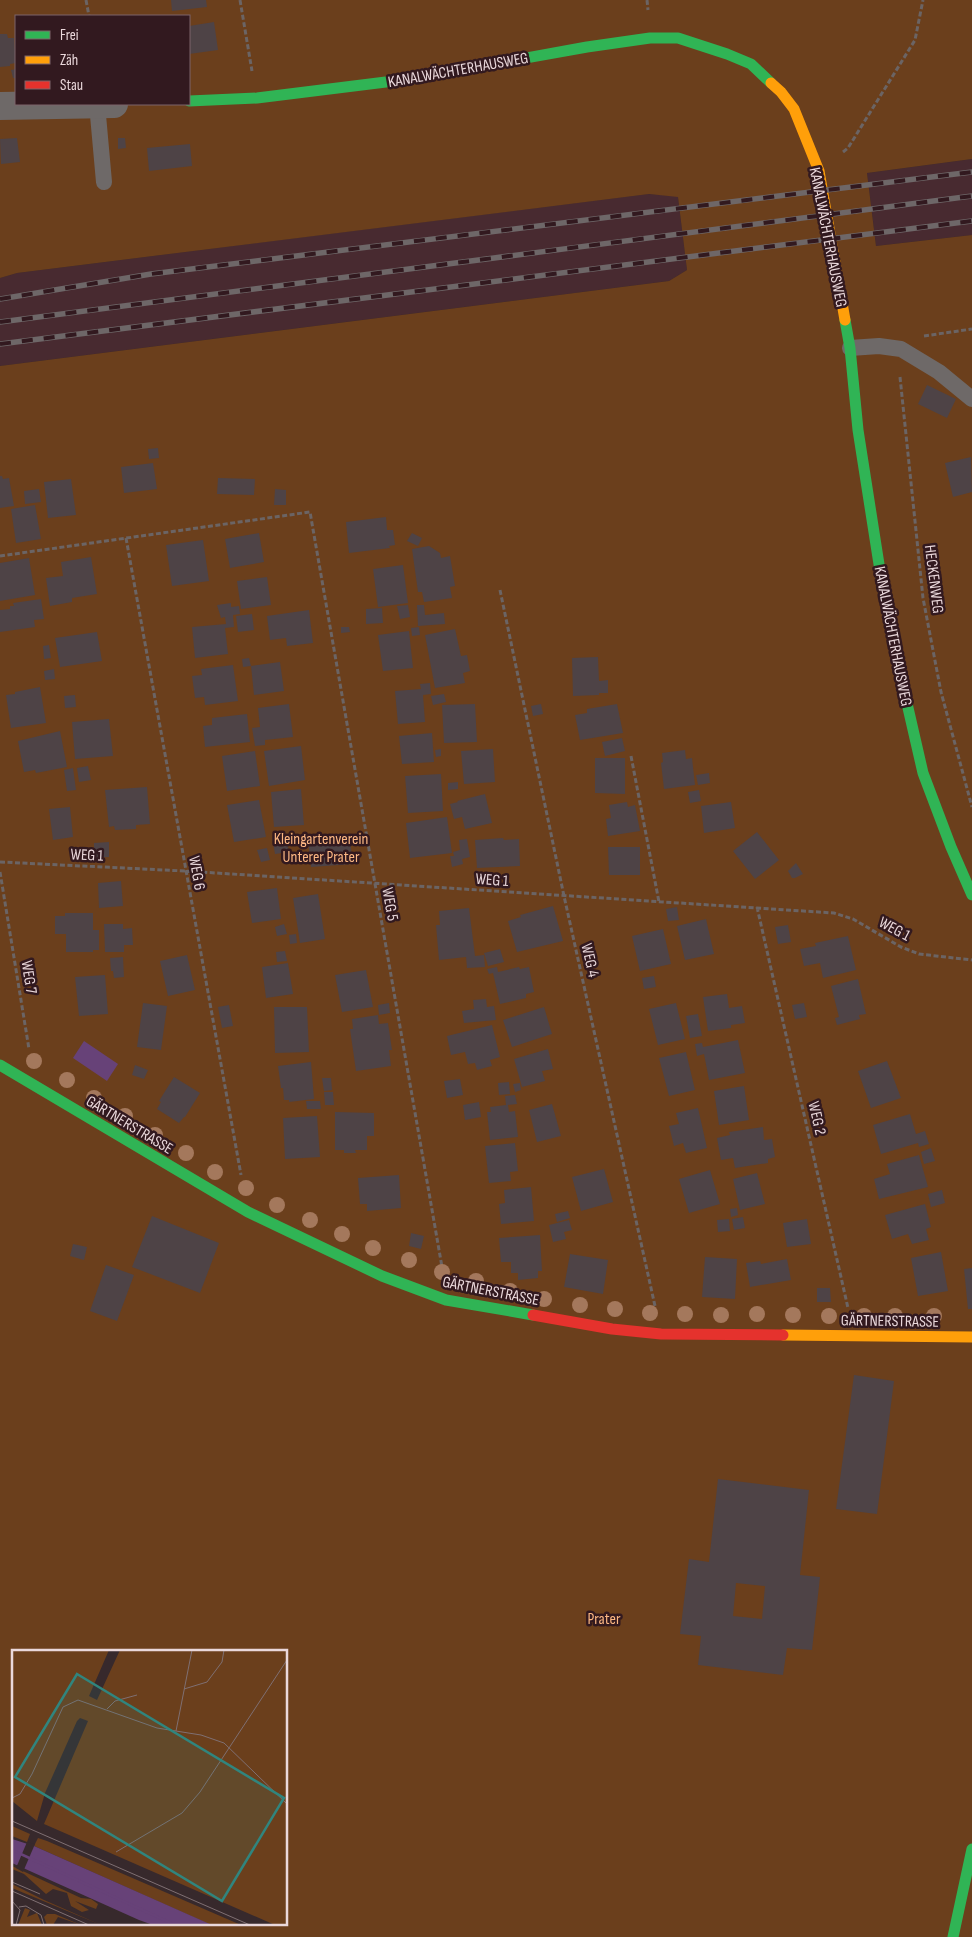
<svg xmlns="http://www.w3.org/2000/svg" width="972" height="1937" font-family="'Sofia Sans Condensed',sans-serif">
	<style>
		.built { fill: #482a30 }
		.green { fill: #6b3f1c; fill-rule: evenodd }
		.water { fill: #674278 }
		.building { fill: #4e4346; fill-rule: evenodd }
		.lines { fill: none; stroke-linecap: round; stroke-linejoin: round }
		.path { stroke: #6b6464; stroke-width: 3; stroke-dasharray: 5 2.5; stroke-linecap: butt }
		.lane { stroke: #6e6968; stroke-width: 16 }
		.street { stroke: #6e6968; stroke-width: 28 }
		.fast { stroke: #30b455; stroke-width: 11 }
		.slow { stroke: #ff9f0a; stroke-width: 11 }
		.jam { stroke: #e5322d; stroke-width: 11 }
		.rail-casing { stroke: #6e6768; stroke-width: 5.5 }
		.rail { stroke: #32191f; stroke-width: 4; stroke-dasharray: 11; stroke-linecap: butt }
		.tree { fill: #a4785c }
		.labels { text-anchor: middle; stroke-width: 5; stroke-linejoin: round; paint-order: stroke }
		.street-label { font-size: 16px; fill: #ead8db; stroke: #32191f }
		.park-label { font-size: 16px; fill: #fdb884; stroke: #32191f }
		.inset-river { fill: none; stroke: #674278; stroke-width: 2.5 }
		.inset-road { fill: none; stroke: #7f6f72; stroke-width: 1 }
		.view { fill: #30857e; fill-opacity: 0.15; stroke: #30857e; stroke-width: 2.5 }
		.inset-edge { fill: none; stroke: #ead8db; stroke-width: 2.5 }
	</style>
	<rect width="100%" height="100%" fill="#37292c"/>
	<path class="built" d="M972,159V235L876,246L867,173Z
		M648,194L678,196L687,270L669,281L0,366V278L17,273Z"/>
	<path class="green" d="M0,0H972V159L867,173L876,246L972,235V1937H0V366L669,281L687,270L678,197L649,194L17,273L0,278ZM16,16H189V104H16ZM14,1651H286V1923H14Z"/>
	<path class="water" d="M84,1041L118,1064L107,1081L73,1058Z"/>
	<path class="building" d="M171,0H206L207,7L172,11Z
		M214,22L218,50L189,54V26Z
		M0,34H7L8,38H14L16,63L10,64V66L0,67Z
		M16,69V78H13L11,70Z
		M17,138L20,162L1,164L0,139Z
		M118,138H125L126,148L118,149Z
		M190,144L192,166L149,171L147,148Z
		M927,385L956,399L947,418L918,404Z
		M158,448L159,458L149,459L148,449Z
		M971,457L972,492L953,497L945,463Z
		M153,463L157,489L124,493L121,467Z
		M0,476H2L3,479L9,478L14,506L0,508Z
		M218,478L255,479L254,495L217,494Z
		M71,479L76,515L48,518L44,482Z
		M39,489L41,502L25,504L24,491Z
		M275,489L286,490V505H274Z
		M35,505L41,539L16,543L11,509Z
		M386,517L387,530H393L395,545L389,546L390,548L349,553L346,522Z
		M259,533L264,562L230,568L225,539Z
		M412,533L422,538L418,546L407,541Z
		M203,540L209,581L172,586L166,545Z
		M429,546L440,553L441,558L450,556L455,586L450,587L452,598L424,602L422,592H418L412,549Z
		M91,557L97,594L72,598V602L50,606L46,578L63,576L61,562Z
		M29,558L35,595L0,601V563Z
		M403,565L408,603L378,607L373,569Z
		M267,577L271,605L241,609L237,581Z
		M41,599L44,619L34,620L35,627L0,632V610L10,609V606H14L13,603Z
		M231,603V607L239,606L240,614L233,615L234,627L225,628L228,654L195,658L192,627L226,624L225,617L221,618L217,605Z
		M408,605L410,617L400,619L397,606Z
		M417,605H424L425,615L444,613L445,624L418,626Z
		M382,608L383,623L366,624V609Z
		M309,610L313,643L287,646L286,638L270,640L267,616Z
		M252,614L254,630L238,632L236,616Z
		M341,627H349L350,632L341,633Z
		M419,627L420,635L412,636L411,628Z
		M455,629L461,656L467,655L470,671L463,673L465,683L435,688L425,635Z
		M409,631L413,668L383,671L378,635Z
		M97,632L102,661L60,667L55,638Z
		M49,645L51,658L44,659L43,646Z
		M598,657L599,681L608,680V693H599V695L573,696L572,658Z
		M249,658L251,666L243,667L242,659Z
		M280,662L284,691L254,695L251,666Z
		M233,665L238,701L205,705L204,697L195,698L192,676L202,675L201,669Z
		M54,669L55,679L45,680L44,671Z
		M430,683L431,694L423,695L425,722L398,724L395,691L421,689L420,684Z
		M40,687L46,723L11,728L6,695L15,694V692Z
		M444,694L446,702L433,705L431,696Z
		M75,695L76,707L65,708L64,696Z
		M289,704L293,737L265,740V745L255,746L252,728L260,727L258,708Z
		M475,704L477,742L444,743L442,705Z
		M541,704L543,714L533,716L531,706Z
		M617,704L623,733L580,740L575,715L587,713V709Z
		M247,714L250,742L205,747L203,726L212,725V718Z
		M109,719L113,756L75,759L72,722Z
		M60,731L67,767L36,773L35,770L24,772L18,741Z
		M432,733L434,762L402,764L399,736Z
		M622,738L625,751L605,756L602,742Z
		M301,746L305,780L269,786L264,751Z
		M441,749V756L436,757L435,750Z
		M493,749L495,782L464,784L461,751Z
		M685,750L686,759L692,758L695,785L664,789L661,763L663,762L662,753Z
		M255,751L260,786L227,791L222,756Z
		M595,758H625V794L595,793Z
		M88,766L91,780L79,782L77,768Z
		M73,768L76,790L67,791L64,770Z
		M709,773L710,783L698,785L696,775Z
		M441,774L443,811L408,813L405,776Z
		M458,782V789L448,790V783Z
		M147,787L150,824L136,825V829L115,830L114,826L109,827L105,790Z
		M301,789L304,825L274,827L271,792Z
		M699,790L701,801L690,803L688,792Z
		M485,794L492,823L465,829L462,817L454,819L450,804L458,802L457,801Z
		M259,800L266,837L234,842L227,805Z
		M627,802L628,807L635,805L640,831L608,836L606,819L611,818L609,805Z
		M731,802L735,828L704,833L701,806Z
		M70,807L73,837L53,840L49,809Z
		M447,817L452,853L410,858L406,823Z
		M757,832L779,860L755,879L733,851Z
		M349,834L353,864L311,867L308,840Z
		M286,835L289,852L275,854L272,837Z
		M503,838L504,840L519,839L520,866L477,868L475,840Z
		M467,839L470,857L462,859L463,864L452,867L450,856H454L453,852L460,850L459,840Z
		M109,842V857L94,858V843Z
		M608,847H640V875H609Z
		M267,848L270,860L261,862L257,850Z
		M796,863L803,874L795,878H792L788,871Z
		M121,881L123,906L99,908L98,883Z
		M277,888L281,919L252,923L247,892Z
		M318,894L325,939L300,943L293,898Z
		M553,906L563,941L517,952L508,921L521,917L520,915Z
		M677,907L679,920L668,921L666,909Z
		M469,908L475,956L484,955L485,967L467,968L466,957L439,960L436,925H440L439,911Z
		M65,913H93V930H99V950H93V952H66V934H55V916H65Z
		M706,919L714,954L685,960L677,926Z
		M104,924H123V929L132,928L133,945H124V952H105Z
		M284,924L287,934L277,936L275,927Z
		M788,925L791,942L778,944L775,927Z
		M663,929L671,964L640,971L632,936Z
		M296,934L297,943L290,944L289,935Z
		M848,936L856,970L823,978L820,963L804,966L800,949L816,946L815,943Z
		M500,949L504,962L488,966L484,953Z
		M285,951L287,961L277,962L276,952Z
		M187,955L195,990L168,996L160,961Z
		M123,957L124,977L114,978L113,971H111L110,958Z
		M288,963L293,994L266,998L262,967Z
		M497,967L498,972L519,967L520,969L529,967L534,992L526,994V998L500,1004L493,973L489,974L487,969Z
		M366,970L373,1007L342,1012L335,975Z
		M105,975L108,1014L79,1016L75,977Z
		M654,976L656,987L644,989L642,978Z
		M858,979L866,1014L859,1015L860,1019L837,1025L835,1018L839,1017L831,986Z
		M727,994L729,1008L742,1006L745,1023L731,1025V1028L708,1031L703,997Z
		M486,999L487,1007L494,1006L496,1020L464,1023L462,1011L474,1009L473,1000Z
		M143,1003L167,1006L161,1050L137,1047Z
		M389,1003L390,1013L379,1015L378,1005Z
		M676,1003L685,1039L658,1045L649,1009Z
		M804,1003L807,1017L795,1019L792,1005Z
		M229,1005L233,1026L222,1028L218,1007Z
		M274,1007H307L309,1052L275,1053Z
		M544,1007L552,1034L512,1047L503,1020Z
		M698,1014L702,1036L690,1038L686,1016Z
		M378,1015L379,1024L388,1023L392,1050H389L391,1066L356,1071L350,1029H353L352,1019Z
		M492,1025L500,1057L490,1060L492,1066L477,1070L475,1063L468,1064L465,1052L451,1055L447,1036Z
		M738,1040L745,1073L709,1080L704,1054L697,1056L695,1044L702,1043L703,1047Z
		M548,1049L553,1069L542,1071L545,1081L522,1087L514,1059Z
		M686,1052L695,1090L669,1096L659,1058Z
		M887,1061L901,1098L871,1108L858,1071Z
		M311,1062L314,1099L289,1102V1100H284L283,1088H281L278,1066Z
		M135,1065L148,1070L144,1079L132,1075Z
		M174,1077L200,1093L185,1117H184L179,1123L157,1109L161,1102L159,1101Z
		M322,1078H331L332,1090L324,1091Z
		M460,1079L463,1095L447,1098L444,1081Z
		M509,1082L510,1094L499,1095L498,1083Z
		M520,1083L521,1090L515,1092L513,1084Z
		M744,1086L749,1120L719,1125L714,1091Z
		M324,1092H333L334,1105H325Z
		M515,1095L517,1104L508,1105L509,1112L515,1111L518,1137L490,1140L487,1112H491L490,1107L506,1105L505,1096Z
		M306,1101H320L321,1109H307Z
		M479,1102L481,1117L465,1120L463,1105Z
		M552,1104L561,1136L537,1142L529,1110Z
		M698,1108L707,1148L686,1153L683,1143L674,1146L669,1126L679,1124L676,1113Z
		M335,1112L374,1113V1136H367V1150H355L356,1153H344V1150H335Z
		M910,1114L916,1134L925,1131L929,1144L919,1147L918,1143L881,1154L873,1125Z
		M317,1116L320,1157L285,1159L283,1118Z
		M763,1127L764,1140L772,1139L775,1157L768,1159V1163L735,1168L733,1158L721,1160L717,1138L730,1135L729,1132Z
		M515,1143L518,1171L510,1172L511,1181L489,1183L485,1146Z
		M931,1148L935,1161L924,1164L921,1152Z
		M919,1155L928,1187L879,1199L874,1179L890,1174L887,1164Z
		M604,1169L613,1202L581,1211L572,1177Z
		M710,1170L720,1204L689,1213L679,1179Z
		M757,1173L765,1204L740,1210L733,1179Z
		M399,1175L401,1208L367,1211V1204H360L358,1178Z
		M531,1187L534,1221L501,1224L499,1204L505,1203L504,1190Z
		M942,1190L945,1203L931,1207L928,1194Z
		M925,1204L931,1227L926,1229L929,1240L912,1244L908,1234L892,1239L885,1215Z
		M737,1208L738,1215L731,1217L730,1209Z
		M568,1211L570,1218L557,1222L555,1214Z
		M152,1216L219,1243L200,1293L132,1267Z
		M743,1217L745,1228L734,1230L732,1219Z
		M729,1219L730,1231L718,1232L717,1220Z
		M807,1219L811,1244L787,1247L783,1223Z
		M569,1220L572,1230L564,1232L566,1239L553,1242L549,1225Z
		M411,1233L424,1236L421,1249L409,1246Z
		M540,1235L542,1271H538V1278L518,1280V1273H511V1262H501L499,1238Z
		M73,1244L87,1247L84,1260L70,1256Z
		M941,1252L948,1291L918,1296L911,1258Z
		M570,1254L608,1260L603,1294L564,1287Z
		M705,1257L737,1259L735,1299L702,1297Z
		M787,1259L791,1280L750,1287L746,1263L760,1261L761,1264Z
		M106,1265L134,1275L117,1321L90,1311Z
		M972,1268V1309H968L964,1269Z
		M817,1288H830L831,1302H817Z
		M854,1375L894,1381L877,1514L836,1509Z
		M718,1479L809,1490L800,1575L820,1577L812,1650L787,1648L783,1675L698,1665L701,1636L680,1634L689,1559L709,1562ZM736,1583L765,1586L762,1619L733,1616Z"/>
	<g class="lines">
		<path class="path" d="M86,0L89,16
			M240,0L252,71
			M647,0L648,10
			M843,152L848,148L915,40L923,0
			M924,336L972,329
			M900,377L923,598L941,692L972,807
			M126,538L241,1175
			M0,556L310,512L442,1267
			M500,590L564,896L655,1306
			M631,756L659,902
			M0,862L185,871L834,913L853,919L901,947L919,954L972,960
			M0,872L29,1049
			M757,907L848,1308"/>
		<path class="lane" d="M97,104L104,182
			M850,348L879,346L901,349L939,372L972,399"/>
		<path class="street" d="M0,106L114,104"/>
		<path class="fast" d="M189,101L257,98L410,79L587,47L650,38H678L727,54L751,64L771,83
			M845,320L850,348L858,430L881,577L900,673L923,773L951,847L972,895
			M0,1065L248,1212L382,1276L446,1300L533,1315
			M953,1937L972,1849"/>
		<path class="slow" d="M771,83L781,92L794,109L819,171L845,320
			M783,1335L972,1337"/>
		<path class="jam" d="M533,1315L612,1329L661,1334L783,1335"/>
		<g class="rail-casing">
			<path id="rail" d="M0,299L151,274L972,172
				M0,322L972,196
				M0,344L972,221"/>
		</g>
		<use href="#rail" class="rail"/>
	</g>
	<g class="tree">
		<circle cx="34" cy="1061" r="8"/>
		<circle cx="67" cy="1080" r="8"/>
		<circle cx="94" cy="1098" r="8"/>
		<circle cx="125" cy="1116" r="8"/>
		<circle cx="155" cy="1135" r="8"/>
		<circle cx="186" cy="1153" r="8"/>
		<circle cx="215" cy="1172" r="8"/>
		<circle cx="246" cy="1188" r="8"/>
		<circle cx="277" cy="1205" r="8"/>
		<circle cx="310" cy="1220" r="8"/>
		<circle cx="342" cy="1234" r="8"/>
		<circle cx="373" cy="1248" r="8"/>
		<circle cx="409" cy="1260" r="8"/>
		<circle cx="442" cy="1272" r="8"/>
		<circle cx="476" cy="1281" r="8"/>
		<circle cx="510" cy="1291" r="8"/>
		<circle cx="544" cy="1299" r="8"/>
		<circle cx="580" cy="1305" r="8"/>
		<circle cx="615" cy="1309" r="8"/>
		<circle cx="650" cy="1313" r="8"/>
		<circle cx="685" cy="1314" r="8"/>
		<circle cx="757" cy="1314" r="8"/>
		<circle cx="721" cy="1315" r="8"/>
		<circle cx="793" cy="1315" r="8"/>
		<circle cx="829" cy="1316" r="8"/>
		<circle cx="864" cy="1316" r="8"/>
		<circle cx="895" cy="1316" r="8"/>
		<circle cx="934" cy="1316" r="8"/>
	</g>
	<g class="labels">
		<g class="street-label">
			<text transform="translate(458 69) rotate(-10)" y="6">KANALWÄCHTERHAUSWEG</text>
			<text transform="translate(829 237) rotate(79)" y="6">KANALWÄCHTERHAUSWEG</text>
			<text transform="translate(935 579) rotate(83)" y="6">HECKENWEG</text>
			<text transform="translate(894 636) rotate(79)" y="6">KANALWÄCHTERHAUSWEG</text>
			<text transform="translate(87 854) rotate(3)" y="6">WEG 1</text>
			<text transform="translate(198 873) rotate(80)" y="6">WEG 6</text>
			<text transform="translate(492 879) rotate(4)" y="6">WEG 1</text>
			<text transform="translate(391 904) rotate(80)" y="6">WEG 5</text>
			<text transform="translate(895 928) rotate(28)" y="6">WEG 1</text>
			<text transform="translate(591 960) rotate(77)" y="6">WEG 4</text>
			<text transform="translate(30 977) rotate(81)" y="6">WEG 7</text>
			<text transform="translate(818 1118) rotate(77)" y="6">WEG 2</text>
			<text transform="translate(130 1124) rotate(31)" y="6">GÄRTNERSTRASSE</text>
			<text transform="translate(491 1290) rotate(11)" y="6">GÄRTNERSTRASSE</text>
			<text transform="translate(890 1320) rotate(1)" y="6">GÄRTNERSTRASSE</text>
		</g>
		<g class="park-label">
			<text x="321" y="844">Kleingartenverein<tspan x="321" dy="18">Unterer Prater</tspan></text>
			<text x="604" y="1624">Prater</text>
		</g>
	</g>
	<g transform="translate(12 1650)">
		<rect width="275" height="275" fill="#37292c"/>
		<path d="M0,0H97L77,46L85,50L108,0H275V275H263L32,174L76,71L68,68L65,71L33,143L25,171L0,151ZM0,176L18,184L15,192L0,186ZM26,188L35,191L229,275H199L22,196ZM0,216L69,248L79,249L86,254L84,259L63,251L77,260L70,262L59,256L55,243L41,239L34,244L12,224L0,219ZM0,234L32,250L89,275L0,238ZM13,258L18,260L15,267L25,263L30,275H6ZM35,264H43L69,275L46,267L41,275H35L32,267Z" fill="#6b3f1c"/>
		<path d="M0,189L22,196L200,275H141L127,270L0,213Z" fill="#674278"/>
		<path d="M15,192L23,194L11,222L4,218Z" fill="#37292c"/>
		<path class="inset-river" d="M0,200L163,275"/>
		<path class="inset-road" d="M172,39L195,32L210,12L212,0M95,59L103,51L125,45M164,81L180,0M0,148L8,144L20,124L51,57L66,50L145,78L189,85L212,93L275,154M0,171L238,275M104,202L170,163L188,142L275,10M0,232L28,244M0,241L77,275M0,251L8,260L4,275M7,257L14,256L29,265L32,275"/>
		<path class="view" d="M65,24L272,148L210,251L3,127Z"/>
		<rect width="275" height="275" class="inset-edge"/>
	</g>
	<rect x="15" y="15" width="175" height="90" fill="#32191f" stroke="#7c656a"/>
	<rect x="25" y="31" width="25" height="8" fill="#30b455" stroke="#7c656a"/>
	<text x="60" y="40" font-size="15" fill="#ead8db">Frei</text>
	<rect x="25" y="56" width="25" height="8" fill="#ff9f0a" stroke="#7c656a"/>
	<text x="60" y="65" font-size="15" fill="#ead8db">Zäh</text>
	<rect x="25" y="81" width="25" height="8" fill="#e5322d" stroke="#7c656a"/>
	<text x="60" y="90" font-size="15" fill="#ead8db">Stau</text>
</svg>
